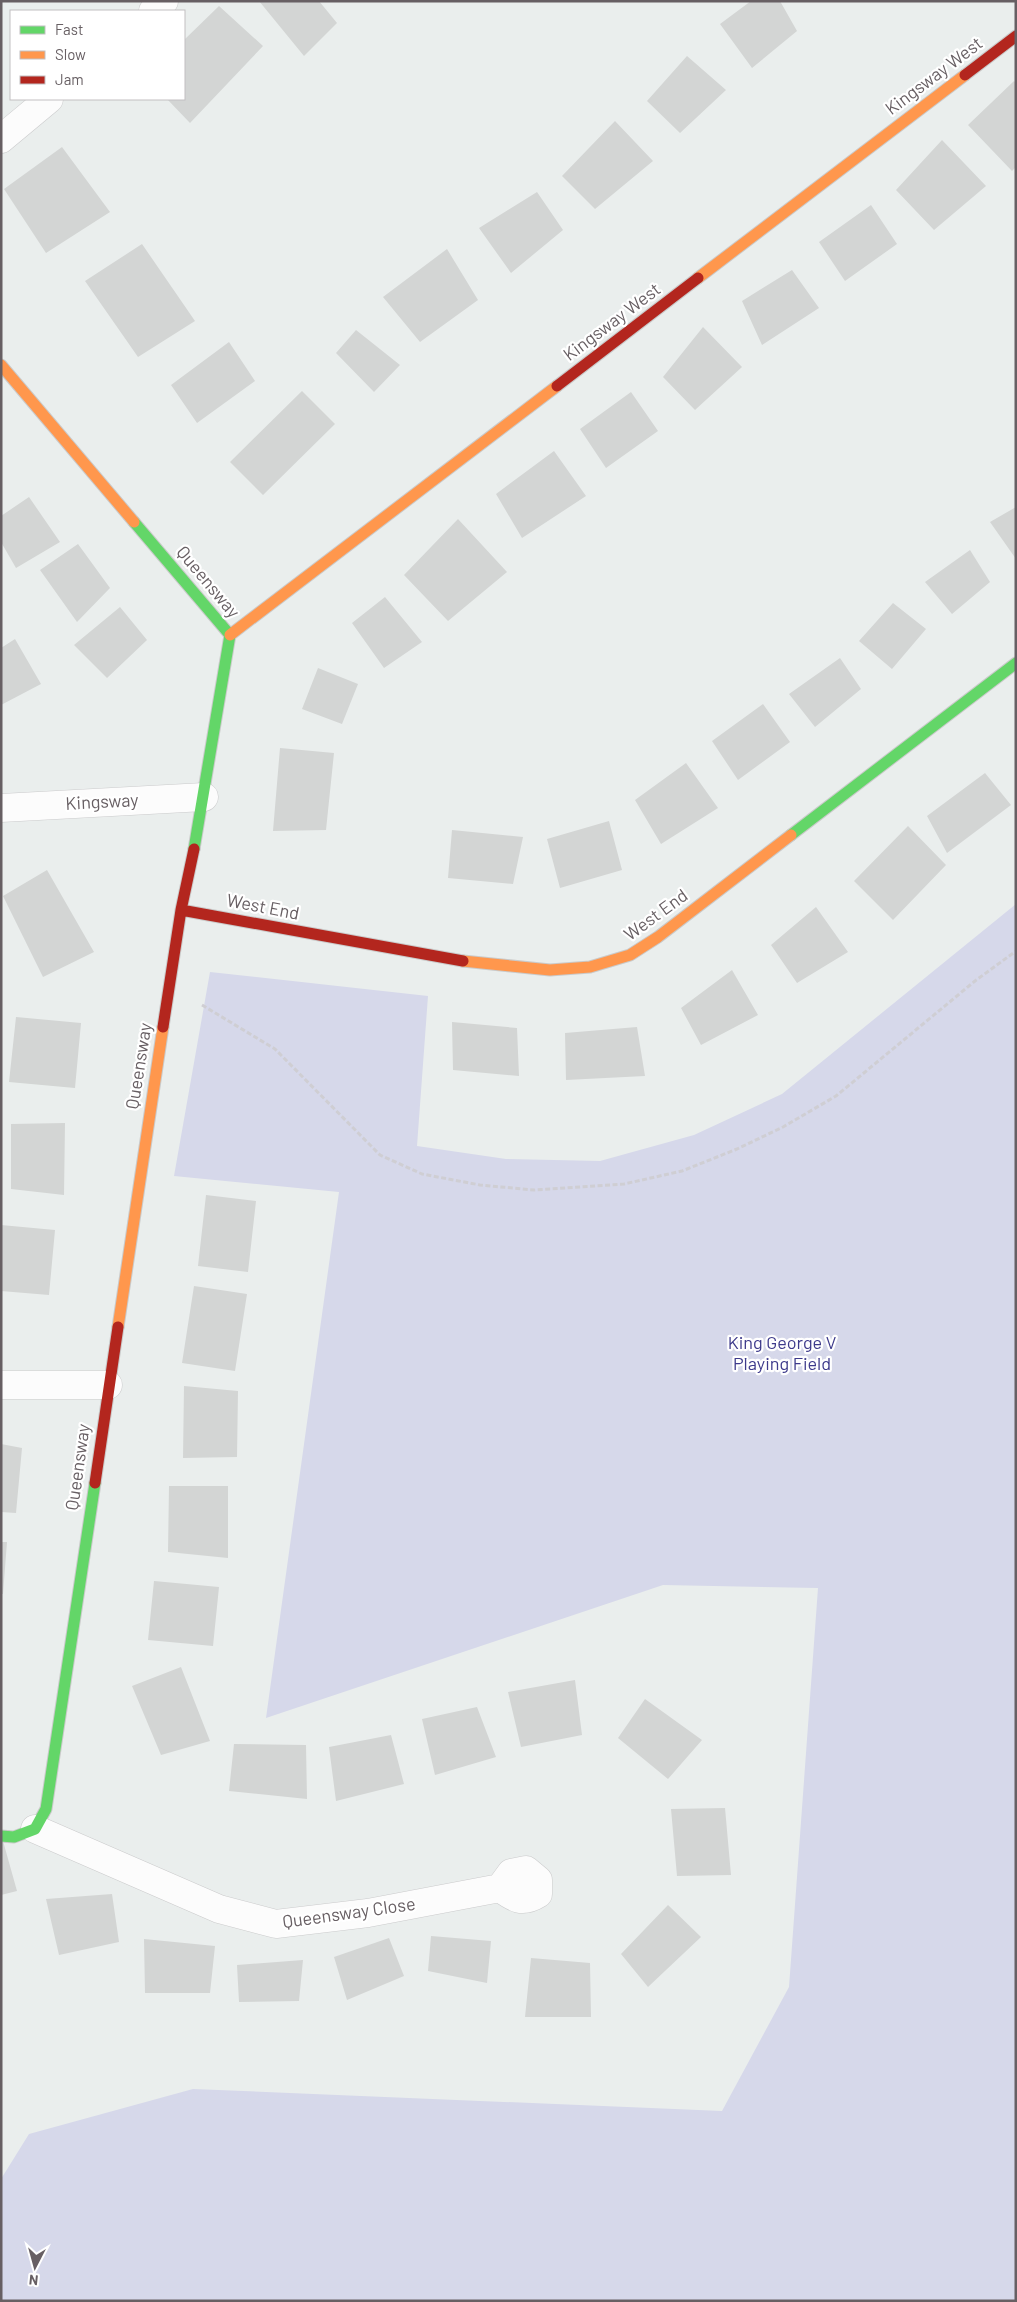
<svg xmlns="http://www.w3.org/2000/svg" width="1017" height="2302" font-family="Barlow,sans-serif">
	<style>
		.green { fill: #d6d8ea }
		.building { fill: #d3d5d4 }
		.lines { fill: none; stroke-linecap: round; stroke-linejoin: round }
		.street-casing { stroke: #cbcbcc; stroke-width: 29 }
		.fast-casing { stroke: #cacaca; stroke-width: 13 }
		.slow-casing { stroke: #cacaca; stroke-width: 13 }
		.jam-casing { stroke: #cacaca; stroke-width: 13 }
		.path { stroke: #cfced3; stroke-width: 3; stroke-dasharray: 5 2.5; stroke-linecap: butt }
		.street { stroke: #fcfcfc; stroke-width: 28 }
		.fast { stroke: #63d668; stroke-width: 11 }
		.slow { stroke: #ff974d; stroke-width: 11 }
		.jam { stroke: #b3261e; stroke-width: 11 }
		.labels { text-anchor: middle; stroke-width: 4.5; stroke-linejoin: round; paint-order: stroke }
		.street-label { font-size: 18px; fill: #675f63; stroke: #fff }
		.park-label { font-size: 18px; fill: #3d3a8b; stroke: #fff }
	</style>
	<rect width="100%" height="100%" fill="#eaeeed"/>
	<path class="green" d="M1016,904V2301H1V2179L29,2134L193,2089L722,2111L789,1987L818,1588L663,1585L266,1718L339,1192L174,1176L210,972L428,996L417,1146L506,1159L600,1161L694,1135L782,1094Z"/>
	<path class="building" d="M259,1H319L337,23L304,56Z
		M751,1H780L797,31L752,68L720,24Z
		M219,6L263,46L190,123L167,99H184V40Z
		M687,56L726,90L680,133L647,101Z
		M1014,81L1016,83V167L1012,171L968,125Z
		M615,121L653,161L595,209L562,176Z
		M942,140L986,186L934,230L896,190Z
		M62,147L110,212L46,253L4,189Z
		M537,192L563,230L511,273L479,228Z
		M871,205L897,244L845,281L819,242Z
		M142,244L195,321L138,357L85,281Z
		M447,249L478,300L420,342L383,297Z
		M792,270L819,308L762,345L742,301Z
		M703,327L742,367L695,410L663,377Z
		M356,330L400,365L374,392L336,353Z
		M229,342L255,381L197,423L171,385Z
		M302,391L335,424L263,495L230,462Z
		M631,392L658,431L606,468L580,429Z
		M554,451L586,496L522,538L496,494Z
		M29,497L60,542L16,568L1,542V516Z
		M1016,507V559L990,522Z
		M458,519L507,572L448,621L404,575Z
		M78,544L110,588L77,622L40,570Z
		M970,550L990,582L952,614L925,582Z
		M385,597L422,642L384,668L352,623Z
		M893,603L926,629L892,669L859,641Z
		M120,607L147,640L107,678L74,645Z
		M15,639L41,684L1,705V648Z
		M840,658L861,689L815,727L789,694Z
		M318,668L358,684L342,724L302,709Z
		M763,704L790,742L738,780L712,741Z
		M280,748L334,753L326,830L273,831Z
		M686,763L718,808L661,844L635,800Z
		M985,773L1011,805L947,853L927,816Z
		M609,821L622,870L560,888L547,839Z
		M908,826L946,865L893,920L854,881Z
		M452,830L523,837L513,884L448,878Z
		M47,870L94,952L43,977L3,896Z
		M816,907L848,952L797,983L771,945Z
		M732,970L758,1015L701,1045L681,1008Z
		M16,1017L81,1023L75,1088L9,1082Z
		M452,1022L517,1028L519,1076L453,1070Z
		M637,1027L645,1076L566,1080L565,1033Z
		M65,1123L64,1195L11,1189V1124Z
		M206,1195L256,1201L248,1272L198,1266Z
		M1,1225L55,1230L49,1295L1,1291Z
		M194,1286L247,1294L235,1371L182,1363Z
		M184,1386L238,1391L237,1457L183,1458Z
		M1,1444L22,1448L16,1513L1,1512Z
		M169,1486H228V1558L168,1552Z
		M1,1542H7L3,1594H1Z
		M154,1581L219,1587L213,1646L148,1640Z
		M181,1667L210,1741L161,1755L132,1686Z
		M575,1680L582,1735L521,1747L508,1692Z
		M645,1699L702,1740L668,1779L618,1738Z
		M477,1707L496,1757L435,1775L422,1719Z
		M391,1735L404,1784L336,1801L329,1747Z
		M234,1744L306,1745L307,1799L229,1791Z
		M725,1808L731,1875L677,1876L671,1809Z
		M3,1841L17,1891L1,1895V1842Z
		M112,1894L119,1942L59,1955L46,1899Z
		M668,1905L701,1937L648,1987L621,1954Z
		M431,1936L491,1941L487,1983L428,1971Z
		M389,1938L404,1976L347,2000L334,1957Z
		M144,1939L215,1946L210,1993H145Z
		M531,1958L590,1963L591,2017H525Z
		M303,1960L299,2001L239,2002L237,1965Z"/>
	<g class="lines">
		<g class="street-casing">
			<path id="street" d="M153,11L164,1
				M1,139L49,99
				M1,808L204,797
				M1,1385H108
				M35,1829L219,1909L276,1924L368,1913L500,1888L511,1873L526,1870L538,1880V1894C522,1904 514,1898 500,1888"/>
		</g>
		<g class="fast-casing">
			<path id="fast" d="M134,522L230,635L194,849
				M791,835L1016,663
				M1,1836L14,1837L35,1829L46,1809L95,1483"/>
		</g>
		<g class="slow-casing">
			<path id="slow" d="M698,278L965,75
				M1,365L134,522
				M230,635L557,386
				M463,961L550,970L590,967L630,955L658,937L791,835
				M118,1327L163,1027"/>
		</g>
		<g class="jam-casing">
			<path id="jam" d="M965,75L1016,36
				M557,386L698,278
				M181,910L463,961
				M163,1027L181,910L194,849
				M95,1483L118,1327"/>
		</g>
		<path class="path" d="M202,1005L275,1049L380,1155L422,1174L480,1185L534,1190L624,1184L682,1171L737,1149L783,1127L836,1096L975,981L1016,951"/>
		<use href="#street" class="street"/>
		<use href="#fast" class="fast"/>
		<use href="#slow" class="slow"/>
		<use href="#jam" class="jam"/>
	</g>
	<g class="labels">
		<g class="street-label">
			<text transform="translate(934 76) rotate(-37)" y="6">Kingsway West</text>
			<text transform="translate(612 322) rotate(-37)" y="6">Kingsway West</text>
			<text transform="translate(208 582) rotate(50)" y="6">Queensway</text>
			<text transform="translate(102 802) rotate(-3)" y="6">Kingsway</text>
			<text transform="translate(263 907) rotate(11)" y="6">West End</text>
			<text transform="translate(656 915) rotate(-36)" y="6">West End</text>
			<text transform="translate(139 1066) rotate(-81)" y="6">Queensway</text>
			<text transform="translate(78 1467) rotate(-82)" y="6">Queensway</text>
			<text transform="translate(349 1913) rotate(-8)" y="6">Queensway Close</text>
		</g>
		<g class="park-label">
			<text x="782" y="1349">King George V<tspan x="782" dy="21">Playing Field</tspan></text>
		</g>
	</g>
	<rect width="1017" height="2302" fill="none" stroke="#675f63" stroke-width="5"/>
	<rect x="10" y="10" width="175" height="90" fill="#ffffff" stroke="#c2bfc1"/>
	<rect x="20" y="26" width="25" height="8" fill="#63d668" stroke="#c2bfc1"/>
	<text x="55" y="35" font-size="15" fill="#675f63">Fast</text>
	<rect x="20" y="51" width="25" height="8" fill="#ff974d" stroke="#c2bfc1"/>
	<text x="55" y="60" font-size="15" fill="#675f63">Slow</text>
	<rect x="20" y="76" width="25" height="8" fill="#b3261e" stroke="#c2bfc1"/>
	<text x="55" y="85" font-size="15" fill="#675f63">Jam</text>
	<g transform="translate(35 2267) rotate(186)" stroke="#ffffff" stroke-width="4" paint-order="stroke">
	<path d="M0-4L9 19L0 12L-9 19Z" fill="#675f63"/>
	<text y="-8" font-size="14" font-weight="bold" text-anchor="middle" fill="#675f63">N</text>
	</g>
</svg>
